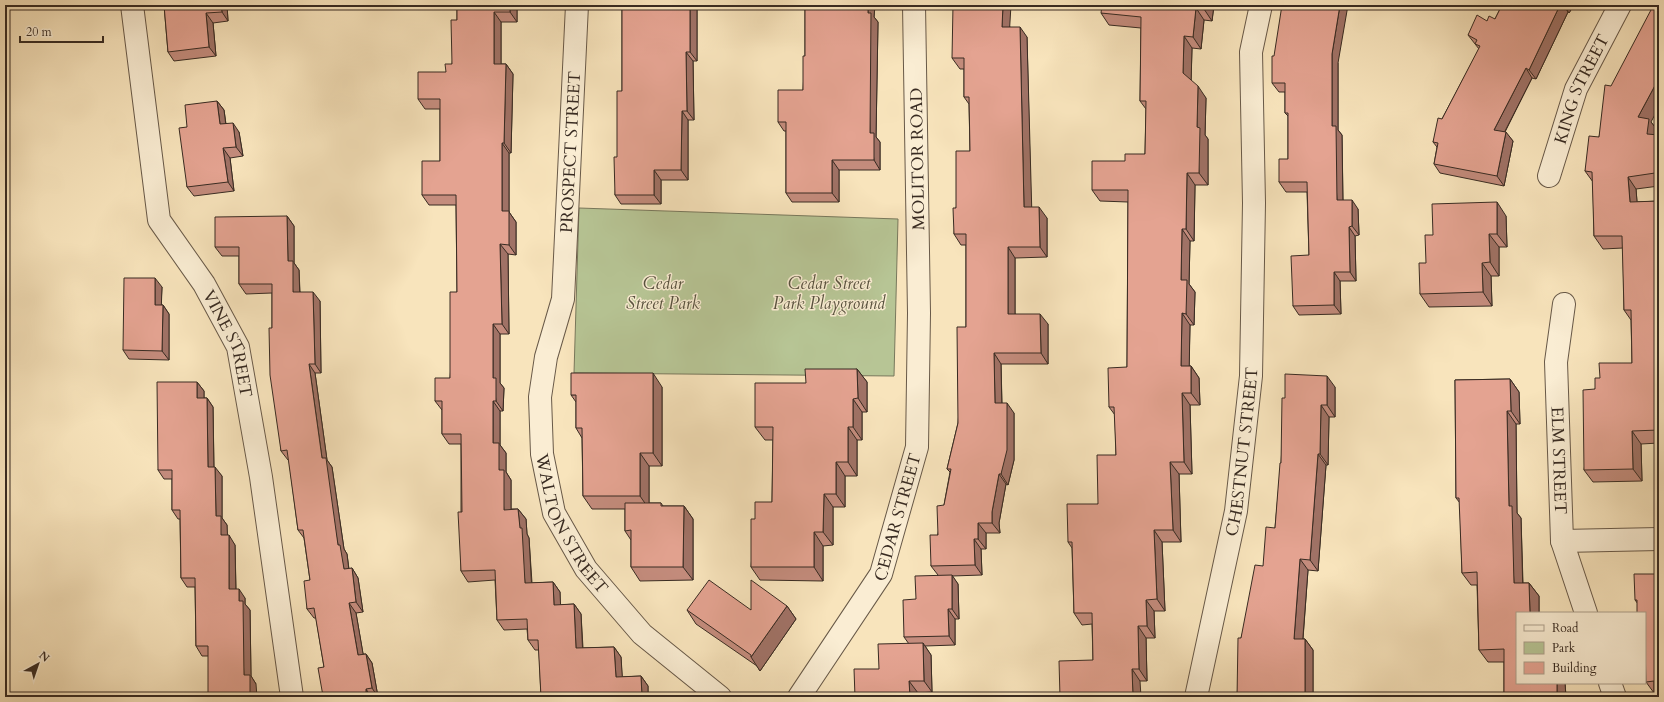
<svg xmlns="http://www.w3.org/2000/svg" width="1664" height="702" font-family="Cardo,serif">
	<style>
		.green { fill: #b7c595; stroke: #78785c }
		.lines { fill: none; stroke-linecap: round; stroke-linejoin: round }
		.street-casing { stroke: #685948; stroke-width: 24 }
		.street { stroke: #faedd3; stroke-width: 22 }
		.wall { fill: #c48c7d; stroke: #382b22 }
		.shaded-wall { fill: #a07266; stroke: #382b22 }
		.building { fill: #e4a391; stroke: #382b22 }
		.labels { text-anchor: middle; stroke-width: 3; stroke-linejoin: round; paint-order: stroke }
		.street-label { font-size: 17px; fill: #382b22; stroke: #faedd3 }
		.park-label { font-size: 17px; font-style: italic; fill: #58523f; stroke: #faedd3 }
	</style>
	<rect width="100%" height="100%" fill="#f8e4bc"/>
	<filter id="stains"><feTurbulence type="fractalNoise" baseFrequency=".005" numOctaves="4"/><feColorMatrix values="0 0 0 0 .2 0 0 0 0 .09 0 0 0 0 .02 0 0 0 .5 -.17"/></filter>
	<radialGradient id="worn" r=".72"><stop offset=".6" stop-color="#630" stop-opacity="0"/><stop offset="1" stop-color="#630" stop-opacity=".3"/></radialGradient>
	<path class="green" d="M579,208L898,219L894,376L574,373Z"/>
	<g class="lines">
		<g class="street-casing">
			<g id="street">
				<path id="s1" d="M132,5L159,220L204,284L238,347L261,477L292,697"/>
				<path id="s2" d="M577,5L563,299L546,357L540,397L542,454L554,513L586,569L642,634L720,697"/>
				<path id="s3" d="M1549,176L1576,89L1620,5"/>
				<path id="s4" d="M1564,304L1556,362L1562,541L1586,613"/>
				<path d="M1562,541L1659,539"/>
				<path d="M1610,683L1615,697"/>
				<path id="s5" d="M799,697L881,574L917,447L919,313L914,5"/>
				<path id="s6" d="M1196,697L1236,511L1251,376L1254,203L1251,52L1261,5"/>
			</g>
		</g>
		<use href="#street" class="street"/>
	</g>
	<path class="wall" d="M164,5H227L228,21L213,23L216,56L174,61L168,52Z
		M457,5H517V22H501V64H506L513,74L511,153H509V212L516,222V255L508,254L509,334H500V383L504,388L503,411H500V445L506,453V472L511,480V509H518L526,519L527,534L529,538L532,583L553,582L560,592V605L574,604L581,614L583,648L614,647L621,657L622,677L641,676L648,686V697H541L539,650H535L528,640L527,629L504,630L497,620L495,580L468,582L461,571V444H449L442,434V410L435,401L450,378L457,292L456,205H429L422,195L440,161V109H425L418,99L446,72L452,64L457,20Z
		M622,5H697V61H693L694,120H688V180H661V204H621L615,195L622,91Z
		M805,5H875L874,17L878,22L876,137L880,142V170H839V202H792L786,193V131H784L778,122L803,90L805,56Z
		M1214,5L1212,21L1204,20L1201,49L1192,48L1191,81L1206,98L1205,135L1208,139V185H1195L1194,241H1190L1189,284L1195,292L1194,325H1190L1189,366H1191L1199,378L1200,405H1190L1192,474H1179L1181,542H1162L1165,611H1154L1155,638H1146L1147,681H1140L1093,660L1092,624L1082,625L1074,613L1072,548L1068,542L1098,504L1116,455L1115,415L1109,407L1127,367L1128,202L1100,201L1092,190L1125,161L1145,154L1146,109L1140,101L1141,28L1109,25L1101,13Z
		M1502,5H1574L1569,13L1568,12L1536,79L1532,78L1505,132L1513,141L1504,186L1440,173L1434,164L1437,147L1433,142L1442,119L1479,49L1468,35L1487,21L1495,19Z
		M1010,27L1027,37L1031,207L1047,218V257L1015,258V314L1048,324V364H1001L1002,403L1014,413V460L1008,485L1006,484L999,523L1000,533H986V549H981L982,575L952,576L958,584L959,619H955V645L925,646L931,655L932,692L918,693L879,669L909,644L904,637L916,599L938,575L931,566L944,505L950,472L947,469L958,423L966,327V245H961L954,234L956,208L970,151L969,104L964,97V69H960L952,58Z
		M1338,63V130L1342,135L1343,200L1358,209L1359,235L1355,236L1356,281H1340L1341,314L1299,315L1293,306L1309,255L1307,192H1286L1279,182L1288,159V116L1285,113V92H1279L1272,83Z
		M1611,86L1651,122L1658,131L1657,135H1659V186L1636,189L1637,202L1659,201V443L1641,444L1642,481L1593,482L1584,470L1595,389L1600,378L1632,363L1631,320L1624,310L1623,248L1603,249L1594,236L1593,182L1585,171L1599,137Z
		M217,101L224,110L226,124L239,132L243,156L230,158L234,191L194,196L187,187V127Z
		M287,216L294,226V263L299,270L300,292L320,301L321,373H315L327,460L332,467L344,549L347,554L349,569L352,568L358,578L363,612L356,613L363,654H366L372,663L378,697H324L323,696L324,667L316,618H314L307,609L310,580L304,538L298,530L289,460H288L281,451L272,328V293L246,294L239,284V256H222L215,247Z
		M1506,216L1507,247H1499V276H1491L1492,306L1429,307L1420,294L1433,235Z
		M162,287L161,305H163L169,314V360L129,359L123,350Z
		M857,369L867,382V412H862V440H857V476H845V507H833V545L823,546V581L760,580L751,567L755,519L772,502L773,440H765L755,427L806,383Z
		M1510,379L1519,392L1520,424H1516L1517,513L1521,518L1523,583H1529L1539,596V613H1517V683H1565L1566,697H1504V662H1488L1479,650L1477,585H1471L1462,573L1460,503L1456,498L1455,380Z
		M197,382L204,391V398H207L213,407L214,467L222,476V518L227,525V535L235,545L236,589L245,598V604L250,610L251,676L256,684L208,656H202L196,646L195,587H187L181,578L180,519H178L172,510V479H164L158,470Z
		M662,387V466H649V503H661L663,506H684L693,519V580L640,581L631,567V540L625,531V509H592L583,496L582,438L576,428V402L571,395Z
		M1335,387V417H1329L1328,465H1326L1318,571L1308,570L1303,639H1305L1313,650V697H1237L1241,638L1275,528L1281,463L1285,398Z
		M1659,574V697H1657L1646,682L1645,613L1635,600Z
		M787,606L796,619L760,671L757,666L696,624L687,610H751Z"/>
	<path class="shaded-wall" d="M221,5H227L228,21L222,12Z
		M510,5H517V22L510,12Z
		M690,5H697V61L690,52Z
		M868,5H875L874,17L878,22L876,137L880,142V170L874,160L870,133Z
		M1003,5H1011L1009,38L1002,27Z
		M1204,5H1214L1212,21L1204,9Z
		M1340,5H1348L1338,63V130L1342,135L1343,209L1337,200L1332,126V54Z
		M1560,5H1563L1568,12L1536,79L1529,70Z
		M1564,5H1574L1569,13Z
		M1196,8L1204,20L1201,49L1193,37Z
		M494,12L501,22V74L494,64Z
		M206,13L213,23L216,56L209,47Z
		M1020,27L1027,37L1032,218L1024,207Z
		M1184,36L1192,48L1191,85L1183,73Z
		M686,52L693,61L694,120L687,111Z
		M506,64L513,74L511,153L504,143Z
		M1526,68L1532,78L1501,139L1494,130Z
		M1659,78V107L1651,122L1658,131L1656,146L1647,134L1638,117Z
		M1198,86L1206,98L1205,135L1208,139V185L1199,173L1197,127Z
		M217,101L224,110L227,134L220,124Z
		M682,111L688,120V180L681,170Z
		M233,123L239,132L243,156L236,147Z
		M1506,132L1513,141L1504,186L1497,176Z
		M502,143L509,153V212L516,222V255L509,245L502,211Z
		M1659,144V178L1655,173Z
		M223,148L230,158L234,191L228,182Z
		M832,160L839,170V202L832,193Z
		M654,170L661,180V204L654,195Z
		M1187,173L1195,185L1194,241L1186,229Z
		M1628,177L1636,189L1638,214L1630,202Z
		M1352,200L1358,209L1359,235L1352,226Z
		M1497,202L1506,216L1507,247L1497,234Z
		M1039,207L1047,218V257L1040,247Z
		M287,216L294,226V263L299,270L300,302L293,292L288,261Z
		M1349,227L1355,236L1356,281L1350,272Z
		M1182,229L1190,241L1189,284L1195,292L1194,325L1186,314L1181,280Z
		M1489,234L1499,247V276L1490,262Z
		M500,244L508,254L509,334L502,324Z
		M1008,247L1015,258V324L1008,314Z
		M1482,263L1491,276L1492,306L1483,292Z
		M1334,272L1340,281L1341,314L1334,305Z
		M155,278L162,287L161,315L155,305Z
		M313,292L320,301L321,373L315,364Z
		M163,305L169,314V360L162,351Z
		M1182,313L1190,325L1189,378L1181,366Z
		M1040,314L1048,324V364L1041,353Z
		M493,324L500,334V383L504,388L503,411L496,401L493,378Z
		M994,353L1001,364L1002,414L995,403Z
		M309,364L315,373L327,460L332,467L344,549L347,554L350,579L344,569L338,545L322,458Z
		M1191,366L1199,378L1200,405L1191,393Z
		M857,369L867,382V412L858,398Z
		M653,373L662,387V466L653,453Z
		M1327,376L1335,387V417L1327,405Z
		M1510,379L1519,392L1520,424L1511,411Z
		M197,382L204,391V407L197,398Z
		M1182,393L1190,405L1192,474L1184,462Z
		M207,398L213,407L214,476L208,467Z
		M853,399L862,412V440L853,427Z
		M493,401L500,411V445L506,453V472L511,480V520L504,510L499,470L493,443Z
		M1007,403L1014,413V460L1008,485L1001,474Z
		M1321,405L1329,417L1328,465L1320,454Z
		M1507,411L1516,424L1517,513L1521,518L1523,596L1514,583L1509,506Z
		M848,427L857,440V476L848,462Z
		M1632,431L1641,444L1642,481L1633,469Z
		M640,453L649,466V509L640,496Z
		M1318,454L1326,465L1318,571L1310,560Z
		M836,462L845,476V507L836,494Z
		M1170,462L1179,474L1181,542L1173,530Z
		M215,467L222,476V518L227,525L228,545L221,535L216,516Z
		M999,474L1006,484L999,523L1000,533L992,523V512Z
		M824,494L833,507V545L823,532Z
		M684,506L693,519V580L683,567Z
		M518,509L526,519L527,534L529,538L532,593L525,583Z
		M978,523L986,533V549L978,539Z
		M1154,530L1162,542L1165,611L1157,599Z
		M814,532L823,546V581L814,567Z
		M229,535L235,545L236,598L229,589Z
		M974,539L981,549L982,575L975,565Z
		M1300,559L1308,570L1302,650L1294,639Z
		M352,568L358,578L363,612L356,602Z
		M952,575L958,584L959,619L952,609Z
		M553,582L560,592L561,615L554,605Z
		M1529,583L1539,596V613H1530Z
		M239,589L245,598V604L250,610L251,676L256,684L257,697H250L244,675L239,601Z
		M1146,600L1154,611L1155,638L1147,626Z
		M349,603L356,613L365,665L358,655Z
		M574,604L581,614L583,659L576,648Z
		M787,606L796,619L760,671L751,657Z
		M948,609L955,619V645L949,636Z
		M1138,626L1146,638L1147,681L1139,669Z
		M1305,639L1313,650V697H1305Z
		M923,643L931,655L932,692L924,681Z
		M614,647L621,657L623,687L616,677Z
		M366,654L372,663L378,697L372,688Z
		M1132,669L1140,681L1141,697H1133Z
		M641,676L648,686V697H642Z
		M909,681L918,693V697H910Z
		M1557,683H1565L1566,697H1557Z
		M366,689L371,697H366Z"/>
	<path class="building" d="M164,5H221L222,12L206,13L209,47L168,52Z
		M457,5H510V12H494V64H506L504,143H502V211H509V245L500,244L502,324H493V378H496V401H493V443H499V470H504V510L518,509L520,528H522L525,583L553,582L554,605L574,604L576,648L614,647L616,677L641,676L642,697H541L538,640H528L527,619L497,620L495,570L461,571L458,512H462L461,434H442V401H435V378H450V292H457L456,195H422V161H440V99H418V72H446L445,64H452L451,20H457Z
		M622,5H690V52H686L687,111H682L681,170H654V195H615L614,157H617V91H622Z
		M805,5H868V13H871L870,133H874V160H832V193H786V122H778V90H803V56H805Z
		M953,5H1003L1002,27H1020L1024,207H1039L1040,247H1008V314H1040L1041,353H994L995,403H1007V450L1001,474H999L992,512V523H978V539H974L975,565L931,566L930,535H938L937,506L944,505L951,469H947L958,423L957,327H966V234H954L953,208H956V151H970L969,97H964V58H952Z
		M1102,5H1204V9L1196,8L1193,37L1184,36L1183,73L1198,86L1197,127L1200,128L1199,173H1187L1186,229H1182L1181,280H1187L1186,314L1182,313L1181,366H1191V393H1182L1184,462H1170L1173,530H1154L1157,599L1146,600L1147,626H1138L1139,669H1132L1133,697H1060L1059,661L1093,660L1092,613H1074L1072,542H1068L1067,504H1098L1097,455H1116L1114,407H1109L1108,368L1127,367L1128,190H1092V161H1125V154H1145L1146,101H1140L1141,17L1101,13Z
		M1282,5H1340L1332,54V126H1336L1337,200H1352V226L1349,227L1350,272H1334V305L1293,306L1291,256L1309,255L1307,182H1279V159H1288V113H1285V83H1272V56H1274Z
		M1502,5H1560L1529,70L1526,68L1494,130L1506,132L1497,176L1434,164L1438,143L1433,142L1438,118L1442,119L1480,46L1475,44L1477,40L1468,35L1477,15L1487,21L1489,16L1495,19Z
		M1652,8L1659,11V78L1638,117L1649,119L1647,134L1659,135V144L1655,173L1628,177L1630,202L1659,201V430L1632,431L1633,469L1584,470L1583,390L1595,389V378H1600L1599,363H1632L1631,310H1624L1622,236H1594L1592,172L1585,171L1589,136L1599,137L1605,85L1611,86Z
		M217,101L220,124L233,123L236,147L223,148L228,182L187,187L179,128L187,127L185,105Z
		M1497,202V234H1489L1490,262L1482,263L1483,292L1420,294L1419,263H1426L1425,235H1433L1432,204Z
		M287,216L288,261H293V292H313L315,364H309L322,458H326L338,545H340L344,569L352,568L356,602L349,603L358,655L366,654L372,688L366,689V697H329V695L323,696L318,668L324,667L314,608L307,609L304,581L310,580L303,530H298L287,450L281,451L270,375L269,328H272V284H239V247H215V217Z
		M124,278H155V305H163L162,351L123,350Z
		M805,369H857L858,398L853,399V427H848V462H836V494H824L823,532H814V567H751V519H755V502H772L773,427H755V383H806Z
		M571,373H653V453H640V496H583L582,428H576V395H571Z
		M1285,374L1327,376V405H1321L1320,454H1318L1310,560L1300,559L1294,639H1305V697H1237L1238,638H1241L1255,565L1263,566L1266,527L1275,528L1280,463H1281L1282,398H1285Z
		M1510,379L1511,411H1507L1509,506H1512L1514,583H1529L1530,613H1517V683H1557V697H1504V649L1479,650L1477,572L1462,573L1459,498H1456L1455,380Z
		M157,382H197V398H207L208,467H215L216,516H221V535H229V589H239V601H243L244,675H250V697H208V646H196L195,578H181L180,510H172V470H158Z
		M625,503H661V506H684L683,567H631V530L625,531Z
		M1634,574H1659V693H1654V681L1646,682L1645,646V613H1637V600H1635Z
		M952,575V609H948L949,636L904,637L903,600L916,599L915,576Z
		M709,580L751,610V580L787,606L751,657V655L687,610Z
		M923,643L924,681H909L910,697H855L854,669H879L878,644Z"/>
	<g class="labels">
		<g class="street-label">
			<text dy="6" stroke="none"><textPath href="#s3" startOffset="93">KING STREET</textPath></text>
			<text transform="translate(570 152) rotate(-87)" y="6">PROSPECT STREET</text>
			<text transform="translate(917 159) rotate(-91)" y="6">MOLITOR ROAD</text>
			<text dy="6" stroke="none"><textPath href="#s1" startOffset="360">VINE STREET</textPath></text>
			<text dy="6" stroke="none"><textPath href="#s6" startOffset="250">CHESTNUT STREET</textPath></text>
			<text dy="6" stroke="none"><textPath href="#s4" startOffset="157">ELM STREET</textPath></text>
			<text dy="6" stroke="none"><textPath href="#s5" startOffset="207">CEDAR STREET</textPath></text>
			<text dy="6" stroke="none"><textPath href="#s2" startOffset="529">WALTON STREET</textPath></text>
		</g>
		<g class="park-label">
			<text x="663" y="289">Cedar<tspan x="663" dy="20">Street Park</tspan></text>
			<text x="829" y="289">Cedar Street<tspan x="829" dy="20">Park Playground</tspan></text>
		</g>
	</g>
	<rect width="1664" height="702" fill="none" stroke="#f8e4bc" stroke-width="20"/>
	<rect x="6" y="6" width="1652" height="690" fill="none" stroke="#382b22" stroke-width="2"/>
	<rect x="10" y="10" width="1644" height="682" fill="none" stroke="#382b22"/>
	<rect x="1516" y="612" width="130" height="72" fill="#faedd3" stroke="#ac9f8c"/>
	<rect x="1524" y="625" width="20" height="6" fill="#faedd3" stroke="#ac9f8c"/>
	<text x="1552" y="632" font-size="12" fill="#382b22">Road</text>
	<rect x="1524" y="642" width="20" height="12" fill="#b7c595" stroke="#ac9f8c"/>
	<text x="1552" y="652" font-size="12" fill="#382b22">Park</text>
	<rect x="1524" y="662" width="20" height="12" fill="#e4a391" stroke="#ac9f8c"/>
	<text x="1552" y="672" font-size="12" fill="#382b22">Building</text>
	<g transform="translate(38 664) rotate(40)" stroke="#faedd3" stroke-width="3" paint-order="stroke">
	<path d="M0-3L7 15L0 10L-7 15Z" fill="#382b22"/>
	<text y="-6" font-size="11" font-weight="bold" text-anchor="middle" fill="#382b22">N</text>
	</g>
	<path d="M20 36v6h83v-6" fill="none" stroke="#382b22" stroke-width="2"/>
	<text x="26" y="36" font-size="12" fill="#382b22" stroke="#faedd3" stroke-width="3" paint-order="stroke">20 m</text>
	<rect width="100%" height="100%" filter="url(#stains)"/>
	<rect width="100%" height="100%" fill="url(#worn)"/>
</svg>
